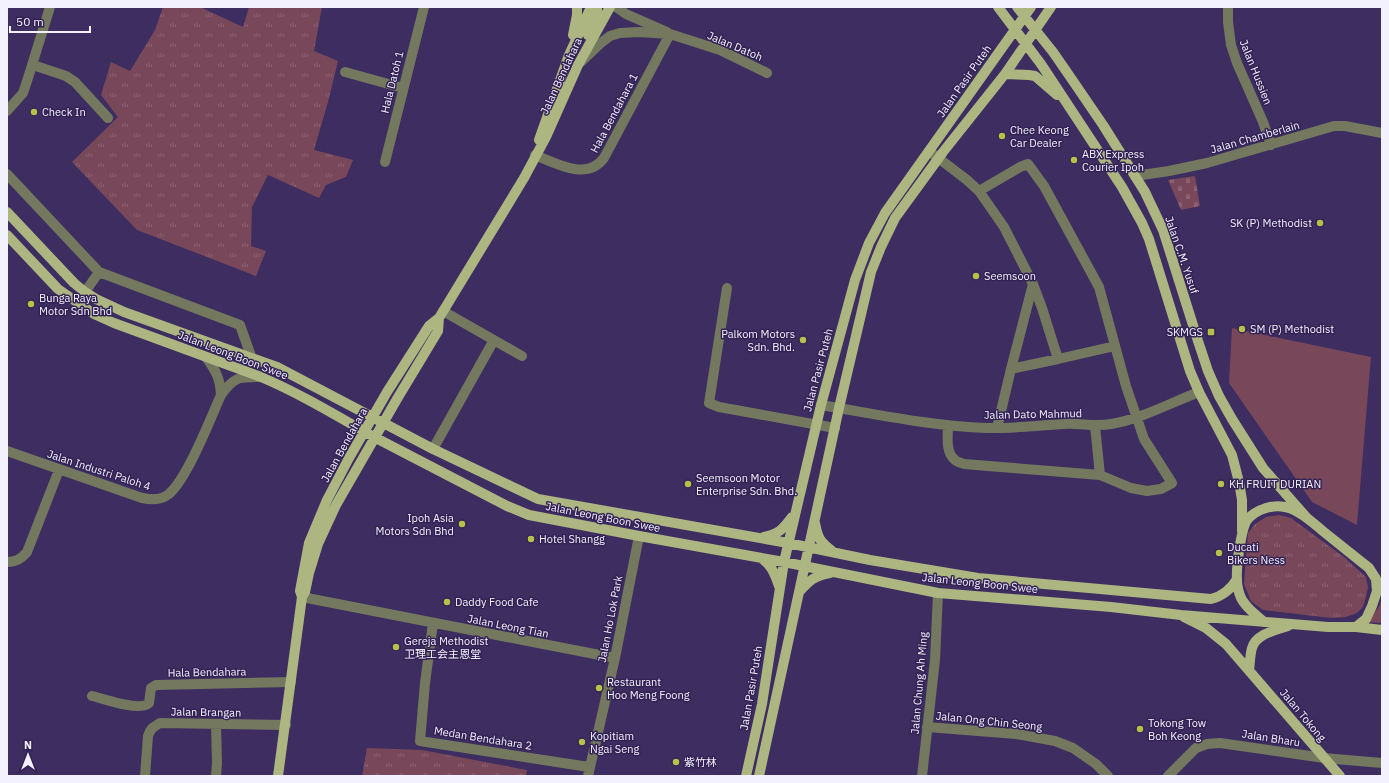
<svg xmlns="http://www.w3.org/2000/svg" width="1389" height="783" font-family="'IBM Plex Sans','Noto Sans SC',sans-serif">
	<style>
		.grass { fill: url(#grass-tufts) }
		.cemetery { fill: url(#cemetery-stones) }
		.pitch { fill: #78475a }
		.lines { fill: none; stroke-linecap: round; stroke-linejoin: round }
		.minor { stroke: #73785e; stroke-width: 10 }
		.major { stroke: #adb581; stroke-width: 10 }
		.poi-dot { fill: #b4c24a; stroke: #332355; stroke-width: 1.5 }
		.labels { text-anchor: middle; stroke-width: 3; stroke-linejoin: round; paint-order: stroke }
		.street-label { font-size: 11px; fill: #f4f1fe; stroke: #332355 }
		.poi-label { font-size: 11px; fill: #f4f1fe; stroke: #332355; text-anchor: start }
	</style>
	<defs>
		<pattern id="grass-tufts" width="24" height="20" patternUnits="userSpaceOnUse"><rect width="24" height="20" fill="#78475a"/><path d="M3 7l-1-3M5 7V3M7 7l1-3M15 17l-1-3M17 17v-4M19 17l1-3" fill="none" stroke="#8c6273"/></pattern>
		<pattern id="cemetery-stones" width="16" height="16" patternUnits="userSpaceOnUse"><rect width="16" height="16" fill="#78475a"/><path d="M2 7V4a2 2 0 0 1 4 0v3zM10 15v-3a2 2 0 0 1 4 0v3z" fill="#8c6273"/></pattern>
	</defs>
	<rect width="100%" height="100%" fill="#3d2d61"/>
	<path class="grass" d="M163,7H200L243,27L249,7H322L314,51L338,61L328,102L314,150L353,160L346,177L326,185L319,198L268,175L252,207L251,246L266,251L256,276L137,230L72,162L118,117L101,95L111,62L130,71L155,30Z
		M1279,515L1291,518L1344,557L1366,577L1368,587L1366,597L1363,607L1357,613L1346,617L1331,618L1263,610L1251,601L1244,584L1248,533L1255,524L1266,517Z
		M1382,596V623L1368,622L1380,605Z
		M367,748L422,750L527,770L526,776H362Z"/>
	<path class="cemetery" d="M1195,176L1200,206L1181,210L1168,180Z"/>
	<path class="pitch" d="M1232,328L1371,357L1357,525L1312,502L1229,383Z"/>
	<g class="lines">
		<path class="minor" d="M616,7L626,14L667,32
			M1228,7V22L1231,45L1237,63L1263,122L1271,145
			M581,62L602,42L610,36L620,33L639,32L670,34L720,50L767,73
			M33,65L66,76L75,82L108,118
			M345,72L403,88
			M7,111L23,93L28,78L50,7
			M929,151L967,180L979,191L1004,227L1033,284L1042,308L1058,359L1011,369L997,428
			M535,155C557,164 587,181 604,158L670,34
			M385,162L424,7
			M7,174L99,272L240,325L251,356
			M1135,176L1169,171L1207,163L1334,126H1345L1382,133
			M727,288L709,403L719,407L835,428
			M85,292L99,272
			M443,311L522,356
			M206,357C216,371 220,378 221,395
			M1058,359L1115,346
			M1011,369L1033,284
			M821,405C876,414 931,426 986,428C1012,429 1039,425 1065,424C1080,423 1095,427 1111,424C1141,419 1170,403 1199,392
			M948,425C948,436 945,452 955,460C957,462 962,463 964,464L1100,475L1131,488L1147,491L1161,489L1172,483L1144,439L1126,386L1099,287L1044,186L1028,164L1020,167L979,191
			M1095,426L1100,475
			M433,449L494,340
			M7,451L142,498C151,500 159,500 166,496C185,485 211,417 221,395C234,377 238,377 260,377
			M7,562C16,562 21,559 27,552L59,470
			M302,597L615,658
			M433,623L425,683L420,741L589,767
			M92,696C104,699 140,712 149,703L151,688L156,685L291,682
			M927,727L1016,734L1055,741L1073,748L1096,764L1108,776
			M145,776L148,736C150,729 153,727 160,723L286,725
			M216,776L217,763L216,724
			M588,776L615,658L639,536
			M922,776L935,660L938,593
			M1168,776L1196,748L1207,744L1220,743L1324,758L1382,763"/>
		<path class="major" d="M998,7L1041,64L1122,187L1142,223L1149,239L1190,371L1199,392L1232,455L1239,482L1242,500V531
			M1017,7L1053,52L1073,81L1103,125L1145,192L1163,230L1198,341L1208,371L1219,396L1232,419L1263,468L1307,518
			M573,35L577,15V7
			M588,35L597,13V7
			M1005,74L1029,75L1035,76L1057,95
			M539,140L569,55L591,7
			M7,212L74,283L85,292L96,299L124,312L277,367L433,449L538,499L788,543L870,560L978,578L1211,599C1223,596 1231,589 1237,579
			M7,235L58,289L94,314L114,323L261,377C301,394 337,416 374,437C418,460 463,483 507,506L529,515L639,536L784,562L938,593L1111,607L1181,615L1328,627H1356L1382,630
			M815,523C818,538 819,541 832,551
			M764,537C779,534 783,529 792,517
			M761,558C772,565 775,575 779,586
			M799,592C810,580 814,576 830,573
			M302,597L300,591L309,543L327,500L349,458L387,392L429,326L439,318L524,178L546,137L578,65L610,7
			M1184,617L1206,628L1226,644L1340,776
			M1264,622C1255,614 1246,608 1241,598C1239,593 1237,585 1237,580C1236,568 1241,529 1247,520C1256,509 1275,503 1289,508C1302,512 1313,523 1324,532C1339,544 1354,556 1369,568L1376,579L1377,591L1372,606L1366,619L1356,627
			M1249,670C1250,663 1250,655 1252,648C1256,634 1276,630 1288,626
			M278,776L302,597L305,592L309,573L318,544L336,505L397,399L438,331L439,318
			M746,776L762,704L784,562L821,405L855,280L869,243L885,213L1031,7
			M759,776L839,408L871,272L881,247L895,218L943,152L1005,74L1051,7"/>
	</g>
	<g class="poi-dot">
		<circle cx="34" cy="112" r="4"/>
		<circle cx="1002" cy="136" r="4"/>
		<circle cx="1074" cy="160" r="4"/>
		<circle cx="1320" cy="223" r="4"/>
		<circle cx="976" cy="276" r="4"/>
		<circle cx="31" cy="304" r="4"/>
		<circle cx="1242" cy="329" r="4"/>
		<rect x="1207" y="328" width="8" height="8" rx="2"/>
		<circle cx="803" cy="340" r="4"/>
		<circle cx="688" cy="484" r="4"/>
		<circle cx="1221" cy="484" r="4"/>
		<circle cx="462" cy="524" r="4"/>
		<circle cx="531" cy="539" r="4"/>
		<circle cx="1219" cy="553" r="4"/>
		<circle cx="447" cy="602" r="4"/>
		<circle cx="396" cy="647" r="4"/>
		<circle cx="599" cy="688" r="4"/>
		<circle cx="1140" cy="729" r="4"/>
		<circle cx="582" cy="742" r="4"/>
		<circle cx="676" cy="762" r="4"/>
	</g>
	<g class="labels">
		<g class="street-label">
			<text transform="translate(735 46) rotate(23)" y="4">Jalan Datoh</text>
			<text transform="translate(1256 72) rotate(68)" y="4">Jalan Hussien</text>
			<text transform="translate(561 76) rotate(-65)" y="4">Jalan Bendahara</text>
			<text transform="translate(964 81) rotate(-55)" y="4">Jalan Pasir Puteh</text>
			<text transform="translate(392 82) rotate(-76)" y="4">Hala Datoh 1</text>
			<text transform="translate(614 113) rotate(-62)" y="4">Hala Bendahara 1</text>
			<text transform="translate(1255 137) rotate(-16)" y="4">Jalan Chamberlain</text>
			<text transform="translate(1182 255) rotate(71)" y="4">Jalan C.M. Yusuf</text>
			<text transform="translate(233 355) rotate(21)" y="4">Jalan Leong Boon Swee</text>
			<text transform="translate(818 370) rotate(-75)" y="4">Jalan Pasir Puteh</text>
			<text transform="translate(1033 414) rotate(-1)" y="4">Jalan Dato Mahmud</text>
			<text transform="translate(344 445) rotate(-61)" y="4">Jalan Bendahara</text>
			<text transform="translate(99 470) rotate(18)" y="4">Jalan Industri Paloh 4</text>
			<text transform="translate(603 517) rotate(11)" y="4">Jalan Leong Boon Swee</text>
			<text transform="translate(980 583) rotate(6)" y="4">Jalan Leong Boon Swee</text>
			<text transform="translate(610 619) rotate(-79)" y="4">Jalan Ho Lok Park</text>
			<text transform="translate(508 626) rotate(11)" y="4">Jalan Leong Tian</text>
			<text transform="translate(207 672) rotate(-1)" y="4">Hala Bendahara</text>
			<text transform="translate(919 683) rotate(-85)" y="4">Jalan Chung Ah Ming</text>
			<text transform="translate(751 688) rotate(-80)" y="4">Jalan Pasir Puteh</text>
			<text transform="translate(206 712) rotate(1)" y="4">Jalan Brangan</text>
			<text transform="translate(1303 715) rotate(50)" y="4">Jalan Tokong</text>
			<text transform="translate(989 721) rotate(6)" y="4">Jalan Ong Chin Seong</text>
			<text transform="translate(483 738) rotate(9)" y="4">Medan Bendahara 2</text>
			<text transform="translate(1271 738) rotate(9)" y="4">Jalan Bharu</text>
		</g>
		<g class="poi-label">
			<text x="42" y="116">Check In</text>
			<text x="1010" y="134">Chee Keong<tspan x="1010" dy="13">Car Dealer</tspan></text>
			<text x="1082" y="158">ABX Express<tspan x="1082" dy="13">Courier Ipoh</tspan></text>
			<text x="1312" y="227" text-anchor="end">SK (P) Methodist</text>
			<text x="984" y="280">Seemsoon</text>
			<text x="39" y="302">Bunga Raya<tspan x="39" dy="13">Motor Sdn Bhd</tspan></text>
			<text x="1250" y="333">SM (P) Methodist</text>
			<text x="1203" y="336" text-anchor="end">SKMGS</text>
			<text x="795" y="338" text-anchor="end">Palkom Motors<tspan x="795" dy="13">Sdn. Bhd.</tspan></text>
			<text x="696" y="482">Seemsoon Motor<tspan x="696" dy="13">Enterprise Sdn. Bhd.</tspan></text>
			<text x="1229" y="488">KH FRUIT DURIAN</text>
			<text x="454" y="522" text-anchor="end">Ipoh Asia<tspan x="454" dy="13">Motors Sdn Bhd</tspan></text>
			<text x="539" y="543">Hotel Shangg</text>
			<text x="1227" y="551">Ducati<tspan x="1227" dy="13">Bikers Ness</tspan></text>
			<text x="455" y="606">Daddy Food Cafe</text>
			<text x="404" y="645">Gereja Methodist<tspan x="404" dy="13">卫理工会主恩堂</tspan></text>
			<text x="607" y="686">Restaurant<tspan x="607" dy="13">Hoo Meng Foong</tspan></text>
			<text x="1148" y="727">Tokong Tow<tspan x="1148" dy="13">Boh Keong</tspan></text>
			<text x="590" y="740">Kopitiam<tspan x="590" dy="13">Ngai Seng</tspan></text>
			<text x="684" y="766">紫竹林</text>
		</g>
	</g>
	<rect width="1389" height="783" fill="none" stroke="#f4f1fe" stroke-width="16"/>
	<g transform="translate(28 755)" stroke="#332355" stroke-width="3" paint-order="stroke">
	<path d="M0-3L7 15L0 10L-7 15Z" fill="#f4f1fe"/>
	<text y="-6" font-size="11" font-weight="bold" text-anchor="middle" fill="#f4f1fe">N</text>
	</g>
	<path d="M10 26v6h80v-6" fill="none" stroke="#f4f1fe" stroke-width="2"/>
	<text x="16" y="26" font-size="12" fill="#f4f1fe" stroke="#332355" stroke-width="3" paint-order="stroke">50 m</text>
</svg>
